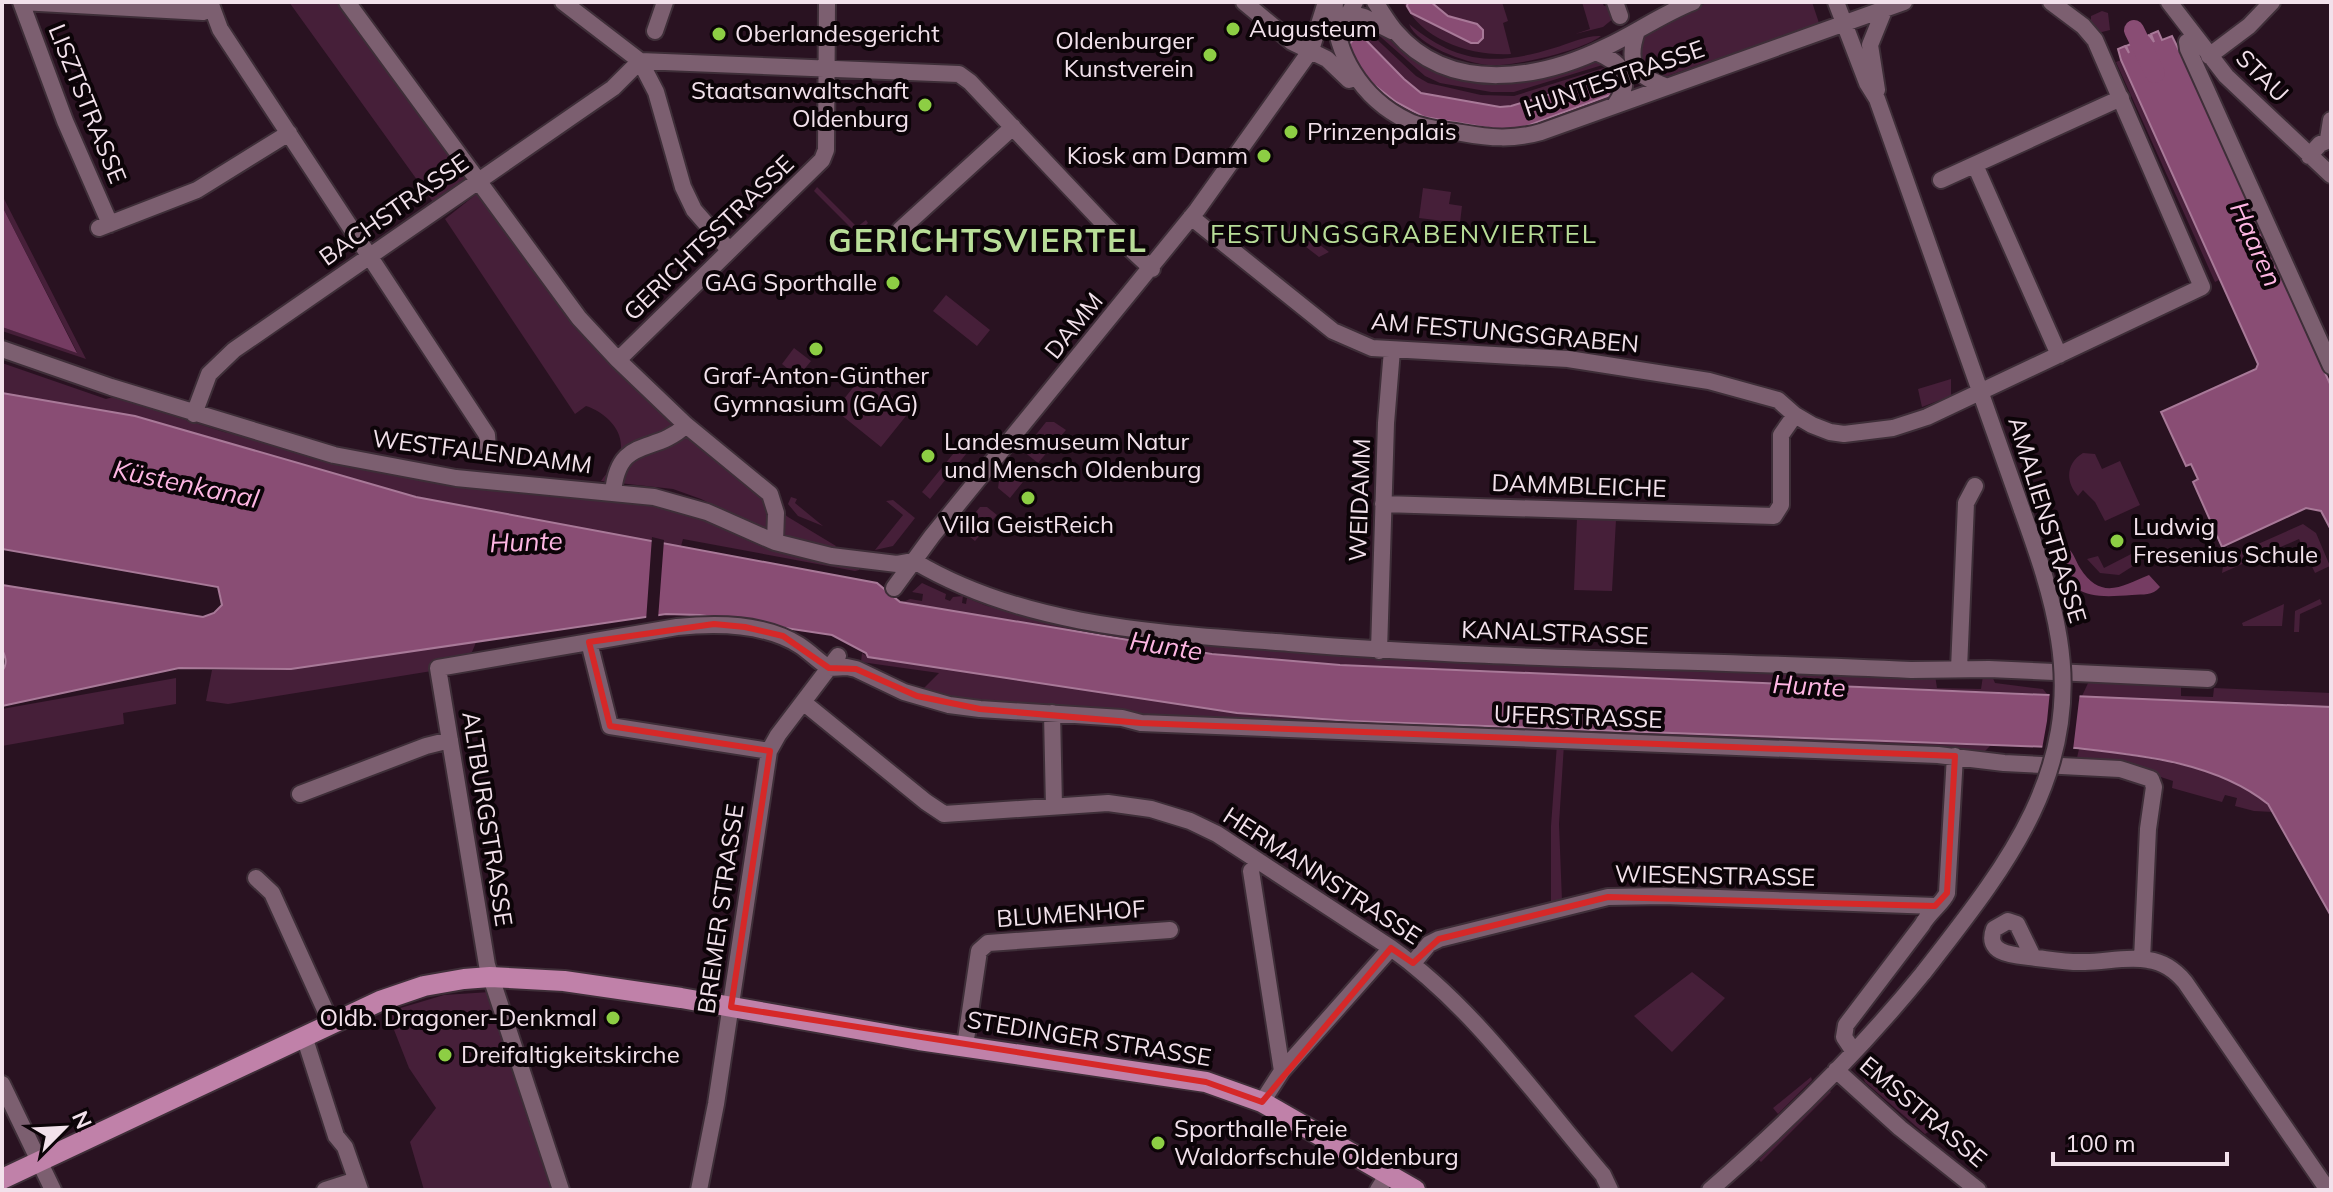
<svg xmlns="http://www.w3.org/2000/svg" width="2333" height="1192" font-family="Mulish,sans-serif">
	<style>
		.green { fill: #461f39 }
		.forest { fill: #753c62 }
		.water { fill: #894d74; stroke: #a87998; stroke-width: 2 }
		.pier { fill: #291221 }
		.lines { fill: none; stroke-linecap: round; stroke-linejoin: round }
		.river { stroke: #894d74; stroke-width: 20 }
		.minor-casing { stroke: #3e2e38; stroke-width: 20 }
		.major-casing { stroke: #3e2e38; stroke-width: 24 }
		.minor { stroke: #7c5f70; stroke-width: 16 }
		.major { stroke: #c081a9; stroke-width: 20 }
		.minor-bridge-casing { stroke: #3e2e38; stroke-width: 20; stroke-linecap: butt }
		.minor-bridge { stroke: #7c5f70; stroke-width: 16 }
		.marked { fill: none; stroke: #d62828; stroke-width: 6; stroke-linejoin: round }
		.poi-dot { fill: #8dce44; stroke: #0c0408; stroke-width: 3 }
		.labels { text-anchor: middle; stroke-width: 8; stroke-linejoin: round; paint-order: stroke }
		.poi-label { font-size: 24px; fill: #f2e1eb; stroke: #0c0408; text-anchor: start }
		.street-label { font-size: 24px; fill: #f2e1eb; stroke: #0c0408 }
		.neighbourhood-label { font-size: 26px; letter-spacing: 2px; fill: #b8dd98; stroke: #0c0408 }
		.water-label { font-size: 26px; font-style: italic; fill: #feb6e3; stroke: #0c0408 }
		.district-label { font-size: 32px; font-weight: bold; letter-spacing: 2px; fill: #b8dd98; stroke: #0c0408 }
	</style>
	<rect width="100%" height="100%" fill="#291221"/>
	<path class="green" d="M289,2H341L468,177L433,202Z
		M1403,2H1408L1407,6L1411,13L1471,43L1483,38V30L1477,24L1448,16L1431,2H1502L1508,21L1503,23L1511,54C1470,56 1423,41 1403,2Z
		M1582,2H1602L1604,6L1608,5L1614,18L1603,27L1575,34L1590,29Z
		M1708,2H1812L1819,23L1659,79L1637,59L1642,34Z
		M2102,11L2108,13L2110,30L2098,33L2091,23V16Z
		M1366,24C1388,31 1401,52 1420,64C1479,102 1540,77 1599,58L1609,63L1514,92H1491L1440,83L1425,76Z
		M1409,24C1457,64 1497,66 1554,48C1568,44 1587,35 1601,36C1581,51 1514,67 1488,65C1465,63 1417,45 1409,24Z
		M1368,31L1416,76L1428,83L1481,95L1514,96L1613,65L1620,80L1612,99L1519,133H1504L1416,117L1373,90L1347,47L1396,102L1424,117L1531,126L1613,94L1533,101L1500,107L1421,93L1403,79L1359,33L1363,35Z
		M2121,60L2213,265L2219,280L2215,282L2116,62Z
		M817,187L857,227L866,220L868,223L851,240L848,237L854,231L814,191Z
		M1423,188L1451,192L1449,204L1462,206L1460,223L1419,218Z
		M479,192L622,372L700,447L788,517L836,546L833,550L793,540L760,528L701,499L673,489L601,481C606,473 617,463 620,454C626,431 605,412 586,406L575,414L445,219Z
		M2,195L86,359L2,331V327L77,352L2,206Z
		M1290,222L1329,252L1319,257L1288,233Z
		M946,295L990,330L977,346L933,311Z
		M794,348L811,361L798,377L782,364Z
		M2,363L106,399L113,397L224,432L404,476L666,506L693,512L797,556L860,565L859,570L855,571L683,539L681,546L650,541L416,497L135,416L2,393Z
		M864,374L910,411L881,447L835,410Z
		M1951,379V396L1922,407L1918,389Z
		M1046,422H1054L1066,430L1038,463L1023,451Z
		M962,443L970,449L930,499L922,492Z
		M2083,453L2095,454L2102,469L2120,461L2140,505L2105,521L2095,502L2083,490L2078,496C2065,482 2066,463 2083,453Z
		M1012,464L1027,477L1010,498L998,488L999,481Z
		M791,497L797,499L795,503L823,526L798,516L788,504Z
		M893,500L915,518L893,546L875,550L903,515L886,501Z
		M980,507H987L997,515L975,541L965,533L964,526Z
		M1577,518L1616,520L1612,591L1574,590Z
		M2303,524L2316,533L2330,566L2315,573L2299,539L2222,573L2224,559Z
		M2137,551L2144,553L2141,561L2119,575L2100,573L2087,559L2098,556L2104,568Z
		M922,583L946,594L945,599L950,601L953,597L963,596L962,603L966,604L967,598L987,606L1164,641L1258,649L1378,656L1935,675L1937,688L1981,689L1983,676H1992L1995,683L2043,689L2047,694L1281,662L1149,644L903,602L910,599L922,601L923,594L912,592Z
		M2320,599L2322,604L2300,614L2299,632H2294L2295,611Z
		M2284,604L2282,626H2243L2242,623Z
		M477,640L472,652L438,670L228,704L206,701L212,670L291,669Z
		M862,653L868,657L1237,713L1350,721L1990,746L1979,757L1142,718L942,700L919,693L939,673L861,662Z
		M176,678V704L123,713L124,724L2,746V709Z
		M2089,681L2181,684V696L2213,697L2214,688L2331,693V707L2091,698L2082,696Z
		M1557,744H1564L1559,824L1562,901L1551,904V826Z
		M2079,749C2127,754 2248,768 2273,812L2254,811L2235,806L2237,798L2225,795L2222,802L2172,788L2173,781L2121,764L2076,762Z
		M1692,972L1725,998L1672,1052L1634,1016Z
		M490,992L558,1190H424L410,1142L436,1108L409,1068L387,1012L444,995Z
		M1865,1067L1875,1072L1871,1079L1930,1128V1131L1925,1134L1865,1082L1862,1074Z
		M1811,1077L1812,1080L1778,1114L1773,1108Z
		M1829,1090L1831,1092L1761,1162L1759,1160Z"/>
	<path class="forest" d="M2,206L77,353L2,327Z
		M2066,547C2074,552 2075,560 2080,568C2101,601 2122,586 2149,575L2160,587C2152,596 2144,594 2132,595C2092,598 2061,599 2066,547Z"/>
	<path class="water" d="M1408,2H1431L1448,16L1477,24L1483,30V38L1478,43H1471L1411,13L1407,6Z
		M2158,31L2162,40L2172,36L2201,95L2331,386V530L2321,511L2306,508L2222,547L2193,482L2198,479L2191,464L2186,466L2161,412L2256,369L2258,364L2121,60L2118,49L2125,46L2129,53L2126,46L2133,43L2137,52L2147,47L2143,38L2149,35L2154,42L2151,34Z
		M1359,33L1404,79L1421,93L1500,107L1511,106L1605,78L1613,94L1519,129L1500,130L1424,117L1396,102L1369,81L1347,47Z
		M2,393L135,416L416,497L877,583L900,602L1212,654L1340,665L2331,707V916L2268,804C2216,762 2140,755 2076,748L1350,721L1237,713L868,657L866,653L832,635L700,615L666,614L291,669L179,668L2,706V671C8,664 6,657 2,650V585L203,617L214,613L222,605L218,587L2,549Z"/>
	<path class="pier" d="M652,537L664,540L658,619L646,621Z
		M2047,690L2080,692L2073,750L2076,752L2036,751L2042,749L2047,721L2050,691Z"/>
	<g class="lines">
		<path class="river" d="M2134,30L2155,73"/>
		<g class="minor-casing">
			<path id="minor" d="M21,2L65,121L110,224
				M21,2L203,12L211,9
				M210,2L220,29L487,435L488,448
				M347,2L579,318L618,360L686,425L770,494L776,513L775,542
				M563,2L640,61L656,92L683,187L694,210L729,250
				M1244,2L1292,42L1327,59L1349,80
				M1335,2C1332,52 1362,99 1408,121C1424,129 1444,130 1462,133C1490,138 1513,140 1541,132L1904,2
				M1375,2C1382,12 1388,23 1396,32C1450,95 1541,79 1606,47C1636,33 1662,14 1693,2
				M1615,2L1620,16
				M1836,2L1867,83L1877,99L2022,510
				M2169,2L2226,76L2331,175
				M1349,13L1364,17L1392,31
				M1332,29L1349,13L1355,2
				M655,31L665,2
				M1637,31C1626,63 1634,75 1665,86
				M2194,37L2187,42L2188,49L2331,366
				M1596,52C1623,63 1634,78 1615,105
				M2209,56L2249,26L2272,2
				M640,61L959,74L970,82L1105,225L1152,269
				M1877,90L1870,45L1885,8
				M2328,139L2331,120
				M2309,156L2320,144L2331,139
				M1975,165L2059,355
				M1941,180L2121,98
				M1191,217L1333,331L1372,348L1568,359L1709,381L1778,400L1795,415L1812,425L1830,432L1844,434L1893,428L1927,417L2202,287L2095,40L2083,26L2051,2
				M99,228L197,190L289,133
				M900,230L1013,127
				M2,349L111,387L334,455L456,478L654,497L707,512L775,542L831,556L897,564L914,561
				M618,360L822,160L826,150L827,2
				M194,414L209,374L234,350L613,88L640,61
				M613,492C619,434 654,456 686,425
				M1383,504L1774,516L1781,505V435L1795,415
				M914,561C1026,628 1162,633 1289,643C1496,660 1704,660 1911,670L1989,669L2208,679
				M894,588L932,536L1197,210L1311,50L1326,2
				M589,642L610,726L769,751
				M1379,651L1386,423L1392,350
				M829,668L847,667L856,669L904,692L949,705L980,709L1122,718L1141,723L1938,755L2004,763L2120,769L2151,779L2154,787L2148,829L2142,959
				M1959,669L1966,503L1975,486
				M803,702L926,802L944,814L1108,803L1151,809L1190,821L1217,834L1391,948C1475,1008 1536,1097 1603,1175L1610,1190
				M1052,713L1054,807
				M300,794L426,746L450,740
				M1251,871L1282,1071
				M256,878L272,893L331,1023
				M2033,957L2017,924L2008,921L1994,929C1985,953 2011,955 2029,957C2048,959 2066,963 2085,962C2105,962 2128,956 2148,960C2164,962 2175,970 2185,982L2328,1190
				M1413,963L1429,944L1439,939L1608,897L1664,896L1935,906
				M304,1036L336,1136L345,1147L360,1190
				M965,1046L979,951L988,943L1170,930
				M1854,1052L1844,1037L1846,1025L1922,925C1929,912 1943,903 1947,893L1955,756
				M1836,1070L1900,1128L1978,1190
				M2,1084L53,1190
				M1262,1102L1282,1071L1391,948
				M325,1190L356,1180
				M561,1190L487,965L438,668L677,627C717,623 764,623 799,645C810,652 818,661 829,668
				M699,1190L716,1104L769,751L778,735L838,656
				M1378,1190L1388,1174
				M1710,1190C1787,1123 1860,1051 1924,972"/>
		</g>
		<g class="major-casing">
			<path id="major" d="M2,1179L380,1001L424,986L464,979L490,977L564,981L681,998L919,1040L1206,1082L1262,1102L1415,1190"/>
		</g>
		<use href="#minor" class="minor"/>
		<use href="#major" class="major"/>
		<g class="minor-bridge-casing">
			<path id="minor-bridge" d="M1924,972C2003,870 2081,776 2059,639C2052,594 2037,552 2022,510"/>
		</g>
		<use href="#minor-bridge" class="minor-bridge"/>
	</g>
	<path class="marked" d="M714,624L745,627L783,636L829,668L856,669L917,696L980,709L1141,723L1955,756L1947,893L1935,906L1608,897L1439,939L1413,963L1391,948L1262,1102L1206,1082L731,1007L770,751L610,726L589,642Z"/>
	<g class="poi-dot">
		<circle cx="1233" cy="29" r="8"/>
		<circle cx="719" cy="34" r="8"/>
		<circle cx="1210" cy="55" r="8"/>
		<circle cx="925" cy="105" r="8"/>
		<circle cx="1291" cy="132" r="8"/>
		<circle cx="1264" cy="156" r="8"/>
		<circle cx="893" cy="283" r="8"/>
		<circle cx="816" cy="349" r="8"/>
		<circle cx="928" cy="456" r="8"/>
		<circle cx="1028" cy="498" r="8"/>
		<circle cx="2117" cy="541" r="8"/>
		<circle cx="613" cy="1018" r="8"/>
		<circle cx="445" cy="1055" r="8"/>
		<circle cx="1158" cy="1143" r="8"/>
	</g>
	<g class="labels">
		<g class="poi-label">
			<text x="1249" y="37">Augusteum</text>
			<text x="735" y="42">Oberlandesgericht</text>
			<text x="1194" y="49" text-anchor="end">Oldenburger<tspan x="1194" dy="28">Kunstverein</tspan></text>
			<text x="909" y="99" text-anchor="end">Staatsanwaltschaft<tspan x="909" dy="28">Oldenburg</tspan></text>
			<text x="1307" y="140">Prinzenpalais</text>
			<text x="1248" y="164" text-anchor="end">Kiosk am Damm</text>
			<text x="877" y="291" text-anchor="end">GAG Sporthalle</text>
			<text x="816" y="384" text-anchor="middle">Graf-Anton-Günther<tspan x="816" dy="28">Gymnasium (GAG)</tspan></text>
			<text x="944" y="450">Landesmuseum Natur<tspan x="944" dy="28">und Mensch Oldenburg</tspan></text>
			<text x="1028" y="533" text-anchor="middle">Villa GeistReich</text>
			<text x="2133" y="535">Ludwig<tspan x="2133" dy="28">Fresenius Schule</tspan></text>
			<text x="597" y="1026" text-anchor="end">Oldb. Dragoner-Denkmal</text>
			<text x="461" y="1063">Dreifaltigkeitskirche</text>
			<text x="1174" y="1137">Sporthalle Freie<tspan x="1174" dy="28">Waldorfschule Oldenburg</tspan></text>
		</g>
		<g class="street-label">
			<text transform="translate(2262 76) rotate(45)" y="8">STAU</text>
			<text transform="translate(1614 79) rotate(-19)" y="8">HUNTESTRASSE</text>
			<text transform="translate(87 104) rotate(68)" y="8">LISZTSTRASSE</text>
			<text transform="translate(394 210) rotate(-35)" y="8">BACHSTRASSE</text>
			<text transform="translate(709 238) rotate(-44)" y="8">GERICHTSSTRASSE</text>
			<text transform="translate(1074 326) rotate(-51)" y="8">DAMM</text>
			<text transform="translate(1505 333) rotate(5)" y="8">AM FESTUNGSGRABEN</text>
			<text transform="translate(482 452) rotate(7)" y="8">WESTFALENDAMM</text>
			<text transform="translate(1579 486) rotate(2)" y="8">DAMMBLEICHE</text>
			<text transform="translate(1360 500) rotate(-88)" y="8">WEIDAMM</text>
			<text transform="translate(2047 520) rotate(73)" y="8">AMALIENSTRASSE</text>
			<text transform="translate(1555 633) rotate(2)" y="8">KANALSTRASSE</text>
			<text transform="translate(1578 717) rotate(2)" y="8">UFERSTRASSE</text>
			<text transform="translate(487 819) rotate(81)" y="8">ALTBURGSTRASSE</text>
			<text transform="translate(1322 876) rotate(33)" y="8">HERMANNSTRASSE</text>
			<text transform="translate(1715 876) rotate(1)" y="8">WIESENSTRASSE</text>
			<text transform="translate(721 909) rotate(-82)" y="8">BREMER STRASSE</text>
			<text transform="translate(1071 914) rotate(-4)" y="8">BLUMENHOF</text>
			<text transform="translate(1089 1039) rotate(9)" y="8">STEDINGER STRASSE</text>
			<text transform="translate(1923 1112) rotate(40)" y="8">EMSSTRASSE</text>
		</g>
		<g class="neighbourhood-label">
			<text x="1404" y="243">FESTUNGSGRABENVIERTEL</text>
		</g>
		<g class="water-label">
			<text transform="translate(2256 244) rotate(66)" y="9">Haaren</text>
			<text transform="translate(186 484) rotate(12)" y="9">Küstenkanal</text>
			<text transform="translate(526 542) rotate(-2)" y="9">Hunte</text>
			<text transform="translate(1166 646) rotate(9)" y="9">Hunte</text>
			<text transform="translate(1809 686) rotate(3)" y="9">Hunte</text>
		</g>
		<g class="district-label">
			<text x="988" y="252">GERICHTSVIERTEL</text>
		</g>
	</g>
	<rect width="2333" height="1192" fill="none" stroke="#f2e1eb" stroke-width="8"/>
	<g transform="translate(64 1128) rotate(66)" stroke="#0c0408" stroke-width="6" paint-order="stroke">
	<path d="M0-6L14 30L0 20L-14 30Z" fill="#f2e1eb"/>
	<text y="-12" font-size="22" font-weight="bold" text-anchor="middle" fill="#f2e1eb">N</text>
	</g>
	<path d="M2053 1152v12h174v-12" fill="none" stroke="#f2e1eb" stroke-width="4"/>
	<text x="2065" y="1152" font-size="24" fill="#f2e1eb" stroke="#0c0408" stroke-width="6" paint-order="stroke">100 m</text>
</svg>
